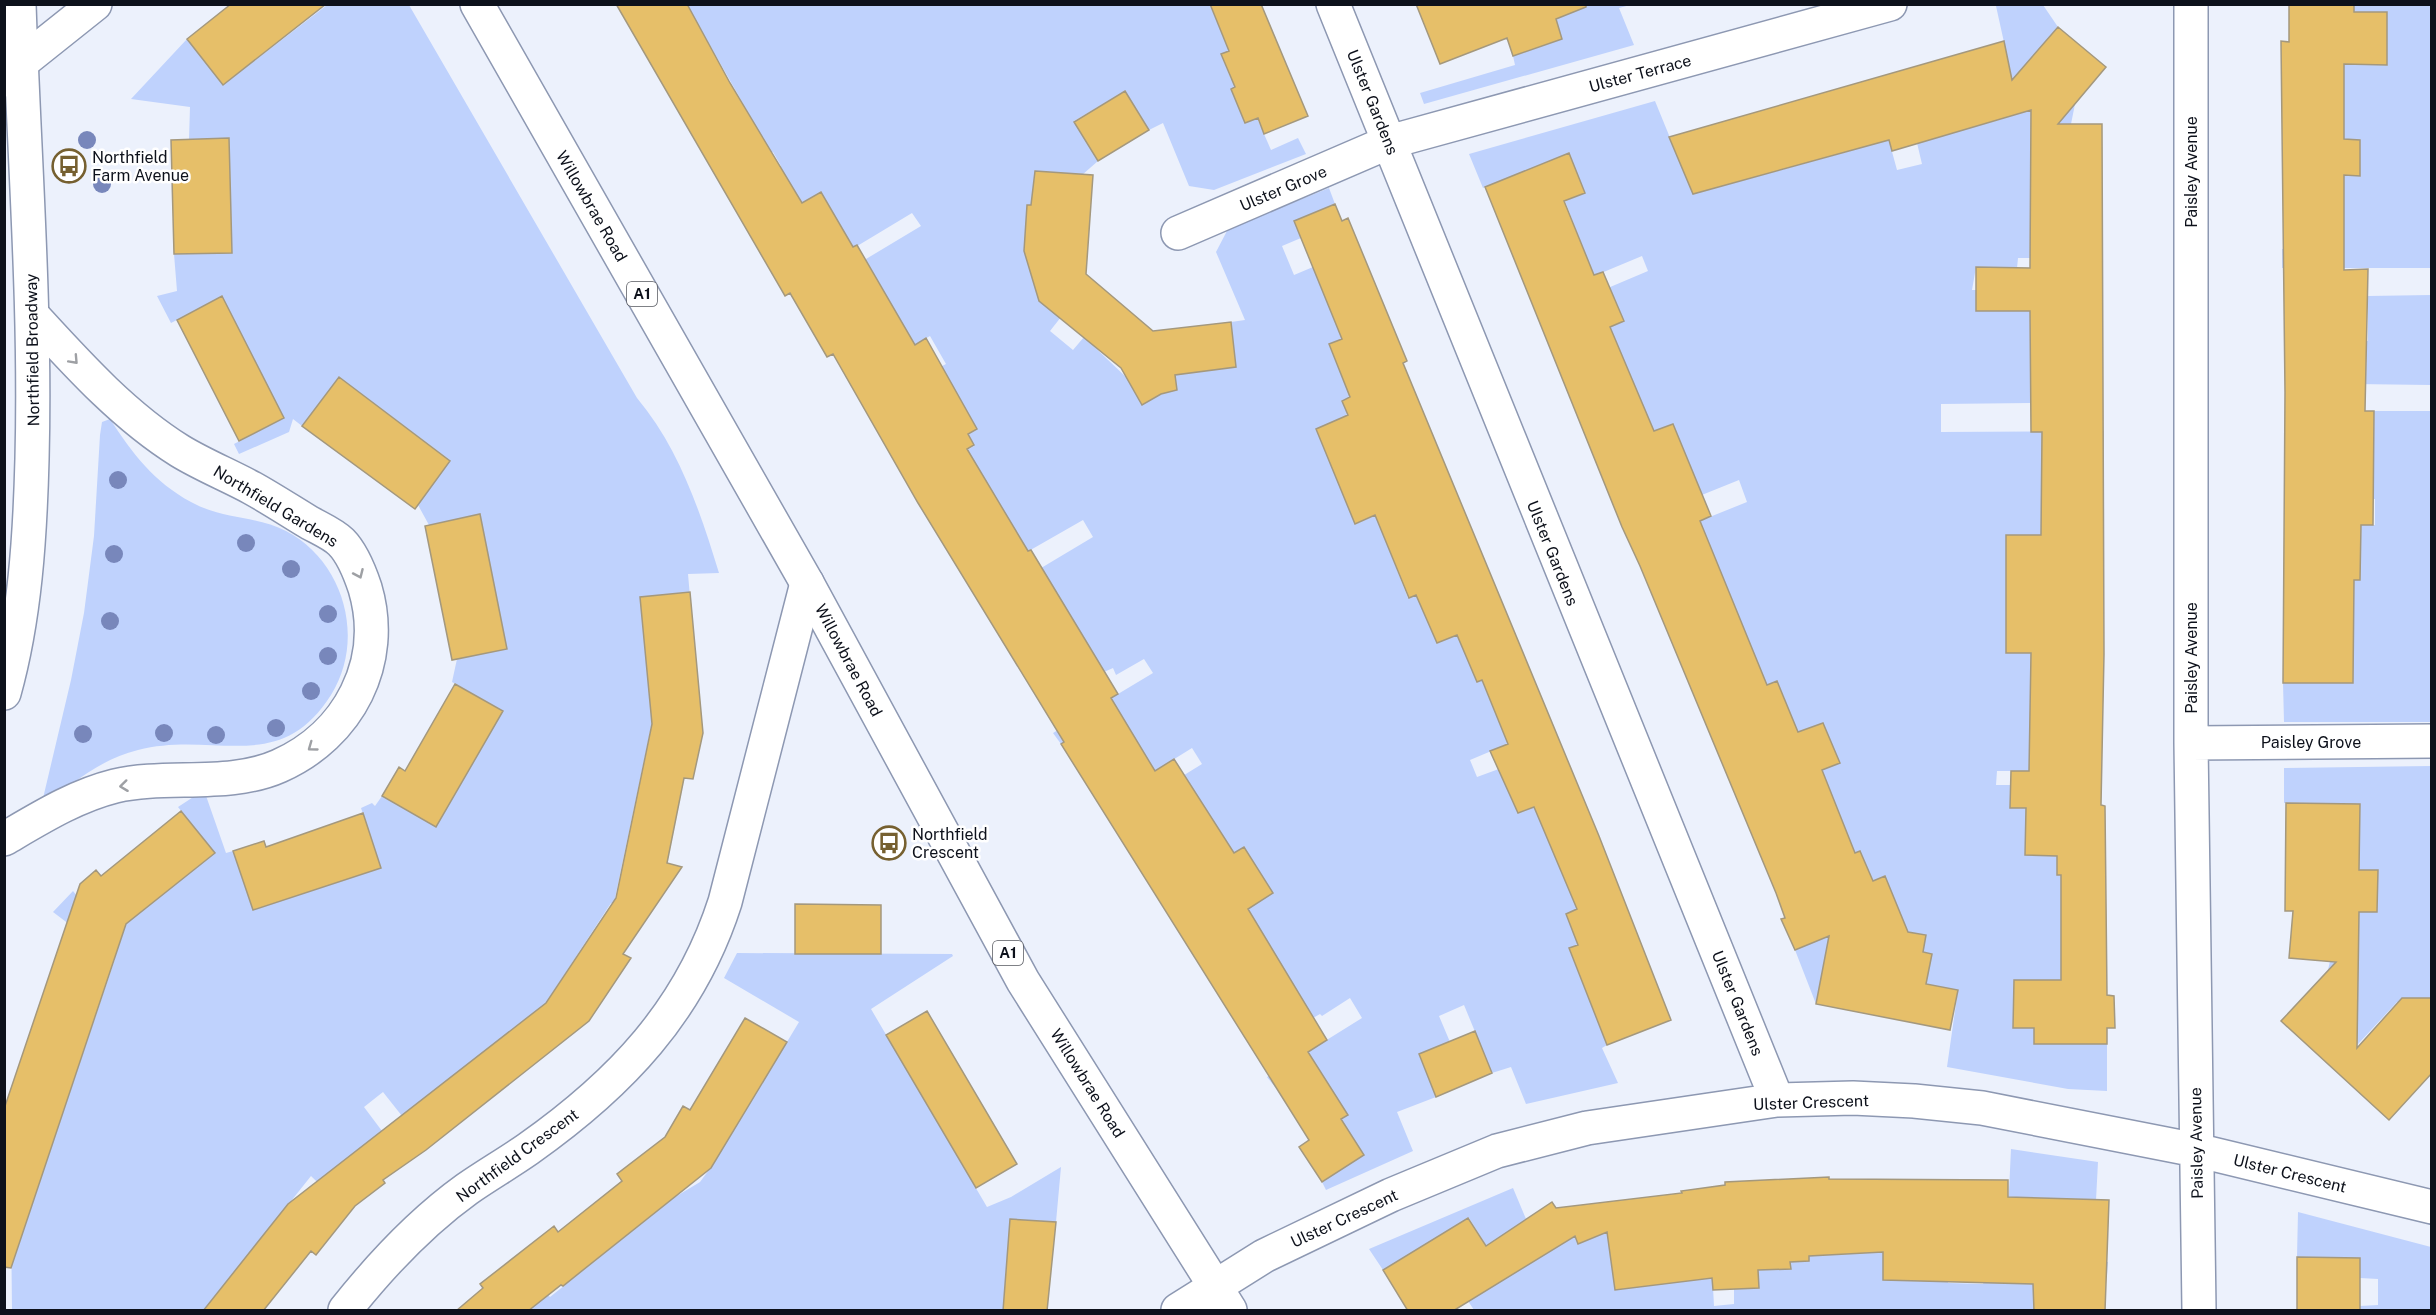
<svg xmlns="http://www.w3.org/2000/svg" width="2436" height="1315" font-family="'Public Sans',sans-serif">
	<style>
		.green { fill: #bfd2fd }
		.building { fill: #e6bf69; stroke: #a4987d; stroke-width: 1.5 }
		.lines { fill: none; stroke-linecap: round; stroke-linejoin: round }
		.street-casing { stroke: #8d98b2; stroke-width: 36 }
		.secondary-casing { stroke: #8d98b2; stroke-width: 36 }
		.primary-casing { stroke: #8d98b2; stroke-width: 36 }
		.street { stroke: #fff; stroke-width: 33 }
		.secondary { stroke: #fff; stroke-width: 33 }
		.primary { stroke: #fff; stroke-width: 33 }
		.tree { fill: #7887bb }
		.oneway { stroke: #9ea0a4 }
		.labels { text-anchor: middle; stroke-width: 5; stroke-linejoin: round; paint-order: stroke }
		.shield { fill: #fff; stroke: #56585f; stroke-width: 1.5 }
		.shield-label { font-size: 15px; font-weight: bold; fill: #0d111b }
		.street-label { font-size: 16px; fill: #0d111b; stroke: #fff }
		.poi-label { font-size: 16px; fill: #0d111b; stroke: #fff; text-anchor: start }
	</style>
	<rect width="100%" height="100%" fill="#ecf1fc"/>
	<path class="green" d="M2000,4L2043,5L2058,27L2027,63L2075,104L2071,124L2041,123L2031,258H2018L2017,268L1976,267L1972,290H1976L1977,311H2030V403L1941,404V432L2104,431V449H2043V535H2006V653H2031L2029,771H1997L1996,785H2011L2010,808L2057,809V827H2025V855L2057,856V874L2061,875V946H2107V980H2014L2013,1027L2034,1028L2035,1044H2107V1091L2068,1089L1947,1067L1958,990L1926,984L1932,954L1923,952L1925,935L1903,931L1816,1004L1795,950L1820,939L1890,889L1885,877L1873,881L1860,851L1838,860L1821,771L1839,762L1823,723L1788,737L1774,703L1785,699L1777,681L1767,685L1660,537L1747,502L1739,480L1682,503L1686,457L1673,424L1653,432L1610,327L1624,321L1615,299L1601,304L1596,293L1648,271L1642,256L1594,276L1565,201L1585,193L1569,154L1483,188L1469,154L1655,101L1693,194L1850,151L1882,115L1897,170L1922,164L1917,143L2002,119L2011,74L1996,6Z
		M327,5H409L637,398C679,448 700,511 719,573L688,574L702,733L651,727L614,903H611L534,1021L402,1116L383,1092L364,1107L382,1131L359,1203L348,1212L311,1176L204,1310H12L11,1219L28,1216L115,959L53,912L73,891L110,937L215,853L178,807L204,790L226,853L233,851L253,910L381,868L361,808L372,803L375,806L382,796L503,711L452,682L457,659L507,649L480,515L429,525L418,505L450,460L339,377L302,426L293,419L289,432L239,454L234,444L284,418L222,297L171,323L157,296L177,291L174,254L232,252L229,138L189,140L190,107L131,99L187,39L223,85Z
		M687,5H1210L1229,51L1221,55L1231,79L1243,83L1231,89L1245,123L1257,118L1271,150L1298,138L1306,154L1214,190L1189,186L1163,123L1149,130L1125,91L1074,121L1098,161L1082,175L1035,172L1033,187L1044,206L1027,205L1025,237L1042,239L1061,317L1050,331L1073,350L1084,337L1127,378L1142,405L1161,394L1177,390L1175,375L1236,367L1231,322L1245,320L1216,252L1228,229L1329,188L1335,204L1294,221L1301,238L1282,246L1294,275L1313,267L1344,338L1329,345L1350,397L1342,401L1348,415L1356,524L1387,510L1382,532L1408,598L1450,581L1422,609L1437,643L1462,633L1508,744L1470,760L1477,777L1507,766L1511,799L1518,813L1534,807L1577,909L1566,914L1578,945L1569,949L1607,1045L1602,1048L1618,1083L1526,1104L1511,1067L1492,1073L1464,1005L1439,1016L1450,1042L1419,1055L1436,1097L1397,1112L1413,1151L1326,1190L1322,1182L1364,1155L1341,1119L1348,1115L1314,1062L1275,1087L1267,1077L1362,1018L1350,998L1322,1016L1320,1014L1313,1018L1248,909L1273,893L1244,847L1216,864L1168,785L1202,764L1192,748L1155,771L1117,709L1061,744L1053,733L1153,673L1144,659L1116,675L1113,668L1104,672L1006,589L1093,537L1083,520L1027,552L978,468L945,488L934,468L974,446L968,434L977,429L966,409L950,418L925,375L946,364L930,336L850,382L840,366L905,328L898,316L841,274L921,226L912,213L834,260L837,220L821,193L802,203L791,185L739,215L736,212L772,191L764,176L781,166L773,152L768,154L749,114Z
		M1485,5H1630L1619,8L1634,45L1424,104L1420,93L1515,65L1513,56L1562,39L1554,14Z
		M2354,5H2431V268H2282V249L2344,248V175H2360V140L2344,139L2298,102H2281V81H2343L2344,64L2386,65L2354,12Z
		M2431,295V385L2354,384L2355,341H2368V296Z
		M2374,411H2431V722H2284L2283,683L2354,580H2360V525H2375V499H2360L2374,474Z
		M110,419C132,453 154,482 191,502C221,519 257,516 286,531C344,561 366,639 331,695C279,777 214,730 138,750C98,760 70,785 40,811L71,680L84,613L94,536L100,435L102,422Z
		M2431,766V1033L2397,1002L2334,1070L2325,1062L2357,1028L2352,993L2328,970L2330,961L2359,912H2377L2378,870H2359L2360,804L2284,803V768Z
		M737,953L952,954L953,956L871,1009L987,1207L1011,1197L1061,1167L1056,1222L1010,1219L1003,1310H528L547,1294L550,1297L675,1197L700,1182L714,1163L799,1022L724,978Z
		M2011,1149L2098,1162L2096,1200L2029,1198L2028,1260L2108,1262L2107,1275L2034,1276V1310H1474L1468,1301L1506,1277L1469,1218L1383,1270L1369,1249L1513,1188L1526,1219L1546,1254L1572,1238L1566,1214L1578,1244L1595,1237L1603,1203L1616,1290L1668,1283L1712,1268L1714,1306L1734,1304V1289L1759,1288L1758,1270L1790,1269V1262L1809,1261V1256L1883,1252V1280H1916L1948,1253V1283L1983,1284L2008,1212Z
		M2298,1212L2431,1247V1310H2360V1306L2378,1305V1279L2360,1278V1258L2297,1257Z"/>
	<path class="building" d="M231,4H326L223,85L187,39Z
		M616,4H687L730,83L802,203L821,192L853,247L857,245L915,345L926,338L977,429L968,434L974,445L967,449L1028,551L1031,550L1118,694L1111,698L1155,771L1174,759L1234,853L1244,847L1273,893L1248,909L1327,1040L1308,1052L1348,1115L1341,1119L1364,1155L1322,1182L1299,1147L1309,1140L1061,744L1064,742L918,503L833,354L827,357L790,293L785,296Z
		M1210,4H1261L1308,116L1264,134L1258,118L1245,123L1231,89L1235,87L1221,54L1229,51Z
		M1416,4H1586V7L1556,19L1562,39L1513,56L1507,38L1440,64Z
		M2289,4H2354V12H2387V65L2344,64V139L2360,140V176L2344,175V270L2368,269L2365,411H2374L2373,525H2361L2360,580H2354L2353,683H2283L2285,392L2281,41L2289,42Z
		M2058,27L2106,67L2058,124H2102L2104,654L2101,805L2105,806L2107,995L2114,996L2115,1028H2107V1044H2034V1028H2013L2014,980H2061V875H2057V856L2025,855L2026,808H2010L2011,771H2029L2031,653H2006V535H2041L2042,432H2031L2030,311H1976V267L2030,268L2031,110L1892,151L1889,140L1693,194L1669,137L2004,41L2012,80Z
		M1125,91L1149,130L1098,161L1074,122Z
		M229,138L232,253L174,254L171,140Z
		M1569,153L1585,193L1564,201L1594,275L1603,272L1624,321L1610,327L1654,431L1673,424L1711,516L1700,521L1767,685L1777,681L1798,732L1823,723L1840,763L1822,770L1855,853L1860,851L1873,881L1885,876L1908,932L1926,935L1923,952L1932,954L1926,984L1958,990L1950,1030L1816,1004L1829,936L1795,950L1781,919L1785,918L1776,893L1640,566L1622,527L1485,187Z
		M1035,171L1093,175L1086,274L1153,331L1231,322L1236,367L1175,375L1177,390L1161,394L1142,405L1121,368L1039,301L1024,251L1027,205H1031Z
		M1335,204L1342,221L1348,218L1407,361L1403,363L1599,836L1671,1020L1607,1045L1569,948L1578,945L1566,914L1577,909L1534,807L1518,813L1490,751L1508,744L1482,680L1477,682L1457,635L1437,643L1416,595L1409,598L1375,515L1355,524L1316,429L1348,415L1342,401L1350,397L1329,344L1342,339L1294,221Z
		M222,296L284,418L239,441L177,320Z
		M339,377L450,461L415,509L302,426Z
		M480,514L507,649L452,660L425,526Z
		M690,592L703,733L693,779L684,778L667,863L682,867L623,954L631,958L589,1021L426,1150L383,1180L385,1183L355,1206L316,1255L311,1251L263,1311H203L288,1204L546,1003L616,898L652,724L640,597Z
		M455,684L503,711L436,827L382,796L399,767L405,771Z
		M2286,803L2360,804L2359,870H2378L2377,912H2359L2357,1048L2402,998H2432V1073L2389,1120L2281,1021L2336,962L2289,958L2293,911H2285Z
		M181,811L215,853L126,924L11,1268L4,1267V1109L80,884L96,870L101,876Z
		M363,813L381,868L253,910L233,851L264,841L266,847Z
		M795,904L881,905V954H795Z
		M927,1011L1017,1164L976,1188L886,1035Z
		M745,1018L787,1042L711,1168L563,1286L561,1285L528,1311H456L483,1288L480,1284L554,1226L558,1232L622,1181L617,1174L665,1137L683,1106L690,1110Z
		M1475,1031L1492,1073L1436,1097L1419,1054Z
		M1829,1177V1179L2008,1180V1197L2109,1200L2105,1311H2034L2033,1284L1883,1280V1252L1809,1256V1261L1790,1262L1791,1269L1758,1270L1759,1288L1713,1290L1712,1278L1615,1290L1607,1232L1578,1244L1575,1236L1453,1311H1408L1383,1270L1468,1218L1486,1246L1552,1202L1556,1208L1682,1193L1681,1191L1725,1185V1182Z
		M1010,1219L1056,1222L1047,1311H1003Z
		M2297,1257L2360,1258V1311H2297Z"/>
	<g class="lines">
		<g class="street-casing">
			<path id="street" d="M1333,4L1777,1100
				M2191,4V743L2199,1310
				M4,80L21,63L95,4
				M1178,233L1389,142L1890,4
				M2191,743L2432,741
				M4,839C40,818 75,796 115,786C166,774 230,788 279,766C349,735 387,662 365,588C360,573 352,553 341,542C332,533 316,527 305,520C287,509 270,498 252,488C228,475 203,465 180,451C124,416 78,365 34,317
				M345,1310C380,1266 421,1222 467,1189C487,1175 508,1163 528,1149C620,1084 690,1011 725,902L807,583
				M1178,1310L1264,1256L1391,1195L1497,1151L1587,1128L1777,1100L1853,1098L1914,1101L1982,1108L2196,1150L2432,1207"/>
		</g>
		<g class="secondary-casing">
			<path id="secondary" d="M4,693C25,618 30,537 32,459C36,307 24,156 19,4"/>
		</g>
		<g class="primary-casing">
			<path id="primary" d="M477,4L807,583L1023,981L1230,1310"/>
		</g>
		<use href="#street" class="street"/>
		<use href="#secondary" class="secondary"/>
		<use href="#primary" class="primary"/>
	</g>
	<g class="tree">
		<circle cx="87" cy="140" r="9"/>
		<circle cx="102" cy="184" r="9"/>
		<circle cx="118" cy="480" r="9"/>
		<circle cx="246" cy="543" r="9"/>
		<circle cx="114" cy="554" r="9"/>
		<circle cx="291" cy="569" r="9"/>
		<circle cx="328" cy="614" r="9"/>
		<circle cx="110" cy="621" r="9"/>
		<circle cx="328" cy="656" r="9"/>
		<circle cx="311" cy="691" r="9"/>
		<circle cx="276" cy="728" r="9"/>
		<circle cx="164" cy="733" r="9"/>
		<circle cx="83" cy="734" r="9"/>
		<circle cx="216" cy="735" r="9"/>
	</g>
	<defs><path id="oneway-chevron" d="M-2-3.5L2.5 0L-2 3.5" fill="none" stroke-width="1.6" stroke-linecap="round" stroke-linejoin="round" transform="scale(1.5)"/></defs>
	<g class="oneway">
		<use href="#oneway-chevron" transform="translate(74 360) rotate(47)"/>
		<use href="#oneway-chevron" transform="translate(359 574) rotate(66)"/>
		<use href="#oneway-chevron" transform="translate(312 747) rotate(144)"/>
		<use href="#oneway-chevron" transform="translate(124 786) rotate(173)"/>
	</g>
	<defs>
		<g id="bus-ring" transform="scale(1.725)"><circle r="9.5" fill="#fff" stroke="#766030" stroke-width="1.5"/><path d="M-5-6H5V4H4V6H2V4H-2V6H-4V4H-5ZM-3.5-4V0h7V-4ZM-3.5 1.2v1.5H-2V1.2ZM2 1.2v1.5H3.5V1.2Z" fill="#766030"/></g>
	</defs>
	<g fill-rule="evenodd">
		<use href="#bus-ring" x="69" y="166"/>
		<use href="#bus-ring" x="889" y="843"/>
	</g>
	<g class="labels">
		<g class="shield">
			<rect x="627" y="282" width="30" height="24" rx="4.5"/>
			<rect x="993" y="941" width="30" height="24" rx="4.5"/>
		</g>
		<g class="shield-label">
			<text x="642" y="299">A1</text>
			<text x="1008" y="958">A1</text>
		</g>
		<g class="street-label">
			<text transform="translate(1640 73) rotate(-15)" y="6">Ulster Terrace</text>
			<text transform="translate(1373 102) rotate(68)" y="6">Ulster Gardens</text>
			<text transform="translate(2191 172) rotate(-90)" y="6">Paisley Avenue</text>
			<text transform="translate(1283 188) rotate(-23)" y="6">Ulster Grove</text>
			<text transform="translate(592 206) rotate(60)" y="6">Willowbrae Road</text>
			<text transform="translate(32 350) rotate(-91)" y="6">Northfield Broadway</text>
			<text transform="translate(276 506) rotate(31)" y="6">Northfield Gardens</text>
			<text transform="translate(1553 553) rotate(68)" y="6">Ulster Gardens</text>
			<text transform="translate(2191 658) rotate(-90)" y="6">Paisley Avenue</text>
			<text transform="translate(849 660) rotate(62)" y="6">Willowbrae Road</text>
			<text x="2311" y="748">Paisley Grove</text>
			<text transform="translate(1738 1003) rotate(68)" y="6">Ulster Gardens</text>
			<text transform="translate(1088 1083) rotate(58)" y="6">Willowbrae Road</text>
			<text transform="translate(1811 1102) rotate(-2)" y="6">Ulster Crescent</text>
			<text transform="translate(2196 1143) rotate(-91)" y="6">Paisley Avenue</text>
			<text transform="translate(517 1155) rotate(-36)" y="6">Northfield Crescent</text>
			<text transform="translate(2290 1173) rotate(14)" y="6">Ulster Crescent</text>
			<text transform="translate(1344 1218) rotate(-25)" y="6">Ulster Crescent</text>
		</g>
		<g class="poi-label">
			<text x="92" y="163">Northfield<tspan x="92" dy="18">Farm Avenue</tspan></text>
			<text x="912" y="840">Northfield<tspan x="912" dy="18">Crescent</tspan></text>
		</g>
	</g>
	<rect width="2436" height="1315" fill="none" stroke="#0d111b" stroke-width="12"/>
</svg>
